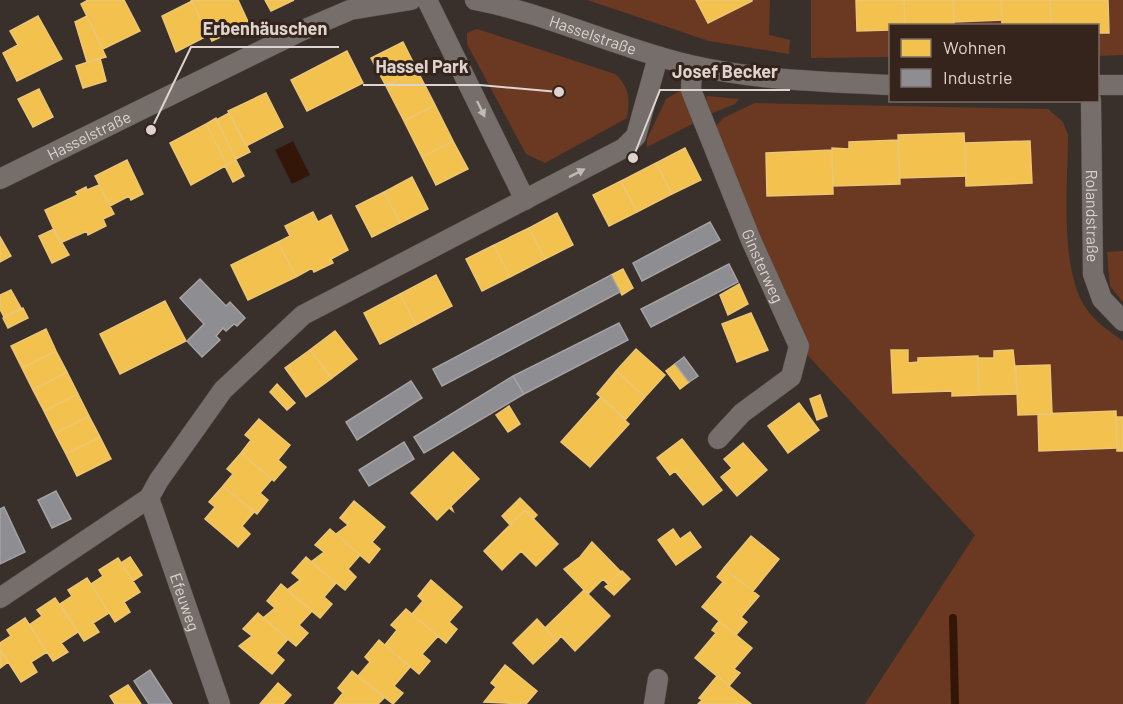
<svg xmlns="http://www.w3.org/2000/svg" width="1123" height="704" font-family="Barlow,sans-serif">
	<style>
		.green { fill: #6b3921 }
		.water { fill: #341608 }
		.homes { fill: #f2c14e; stroke: #ecc674; stroke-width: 1.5 }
		.industry { fill: #8d8d92; stroke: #a5a2a4; stroke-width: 1.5 }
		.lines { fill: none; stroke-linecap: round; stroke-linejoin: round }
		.stream { stroke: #341608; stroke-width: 8 }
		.street-casing { stroke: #554d4a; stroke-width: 21 }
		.street { stroke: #756e6a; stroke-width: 20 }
		.oneway { fill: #c4bab5 }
		.labels { text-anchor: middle; stroke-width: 6; stroke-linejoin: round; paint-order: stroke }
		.street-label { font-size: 16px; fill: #ded3ce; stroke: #34241c }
		.leader { fill: none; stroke: #ded3ce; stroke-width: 2 }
		.callout-dot { fill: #ded3ce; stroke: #34241c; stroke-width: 2 }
		.callout-label { font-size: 18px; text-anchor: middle; font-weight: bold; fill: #ded3ce; stroke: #34241c; stroke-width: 6; stroke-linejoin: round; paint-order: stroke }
	</style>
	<rect width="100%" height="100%" fill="#39302c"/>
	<path class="green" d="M587,0H770L769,35L790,40L789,54L709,41Z
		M811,0H1123V55L1098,56V26H890V57L811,58Z
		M477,29L615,74C630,87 630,100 627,118L545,163L526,154L467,44V33Z
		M683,89L696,122L647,147V139L666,99Z
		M707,96L739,99L735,104L710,114L706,103Z
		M755,103L1048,109L1063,122L1068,135C1068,183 1059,266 1085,307C1094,321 1110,332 1123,341V704H865L975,535L799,346L710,133L723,118Z
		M1123,251V302L1110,286L1107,252Z"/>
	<path class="water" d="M293,141L310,175L292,184L275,150Z"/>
	<path class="homes" d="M88,0H124L140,31L103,49L81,4Z
		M191,0H238L249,24L212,41Z
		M265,0H294L271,11Z
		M696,0H752V1L708,23Z
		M856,0H904L905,26H890V30L857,31Z
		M904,0H953L954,26H905Z
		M953,0H1001L1002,20L954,22Z
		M1001,0H1050L1051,26H1002Z
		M1050,0H1108L1109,33H1098V26H1051Z
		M192,1L209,35L176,52L162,16Z
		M38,16L62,59L17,81L3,53L18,45L10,31Z
		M87,16L106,57L87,62L75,22Z
		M403,42L417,70L386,86L371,58Z
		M347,51L363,83L307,111L291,80Z
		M100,58L106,81L83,88L76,66Z
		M417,70L435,105L404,121L386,86Z
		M39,89L53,117L33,127L18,99Z
		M266,93L283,127L246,146L228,111Z
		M435,105L453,141L422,157L404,121Z
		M229,113L250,152L236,159L216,120Z
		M216,118L236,160L227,165L206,124Z
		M206,124L227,165L191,185L170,143Z
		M964,133L966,176L900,178L898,135Z
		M898,140L900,184L833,186L832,148L849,149V142Z
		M453,141L468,169L436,185L422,157Z
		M1030,141L1032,183L966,186L965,143Z
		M685,148L701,180L672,194L656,163Z
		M832,150L833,194L767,196L766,153Z
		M127,160L143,194L131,200L129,196L110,206L95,176Z
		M236,160L244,176L233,182L225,166Z
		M656,163L672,194L637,212L621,181Z
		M412,177L428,209L400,223L384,192Z
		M621,181L637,212L609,226L593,195Z
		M99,185L114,214L103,219L106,226L88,235L87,231L60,243L45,210L78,195L76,192L86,187L87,190Z
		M384,192L400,223L372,237L356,206Z
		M313,212L318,222L331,215L348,250L331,259L333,263L314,272L312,268L296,277L278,242L290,236L285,226Z
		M557,213L573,245L545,259L529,228Z
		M529,228L545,259L510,277L494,245Z
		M54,229L69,255L52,263L39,236Z
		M0,237L11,256L0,262Z
		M278,242L296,277L248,300L231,265Z
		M494,245L510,277L482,291L466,259Z
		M623,269L633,288L622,295L611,275Z
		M436,275L452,306L416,325L400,294Z
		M739,284L748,304L728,315L720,295Z
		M11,290L21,308L4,317L0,309V295Z
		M400,294L416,325L380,344L364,313Z
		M165,301L186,341L120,374L100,334Z
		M23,308L28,318L8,328L3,318Z
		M751,313L768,350L737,362L722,324Z
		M46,329L56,351L22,368L11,346Z
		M335,331L357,359L332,378L310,350Z
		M636,349L665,375L645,397L616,371Z
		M310,350L332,378L306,397L285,368Z
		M891,350H908V363L918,362V358L978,356L979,395L952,396V391L893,393Z
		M1013,350L1018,394L979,395L978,358H994V351Z
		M56,351L67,372L33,390L22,368Z
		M675,364L689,382L680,389L666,371Z
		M1050,365L1052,414L1018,415L1016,366Z
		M616,371L645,397L626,419L597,394Z
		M67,372L78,394L44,411L33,390Z
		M277,384L295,403L287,410L270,392Z
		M78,394L89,416L55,433L44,411Z
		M820,395L827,416L817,420L810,399Z
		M601,397L629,424L590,467L561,442Z
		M799,403L819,430L788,453L768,426Z
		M509,406L520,424L508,432L496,415Z
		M1116,411L1117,448L1039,451L1038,414Z
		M89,416L100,437L66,454L55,433Z
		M1116,417H1123V451H1117Z
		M259,419L290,445L278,460L286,467L274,481L241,453L251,440L245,435Z
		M100,437L111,459L77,476L66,454Z
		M682,439L722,490L703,505L675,471L670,475L657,458Z
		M743,443L767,470L737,496L721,477L732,468L724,459Z
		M453,452L479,479L451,506L453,511L449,508L437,520L411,493Z
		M241,453L272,479L260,493L268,500L257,514L223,486L233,474L227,469Z
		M223,486L254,512L242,526L250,534L238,547L205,519L215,507L209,502Z
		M520,498L537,515L533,519L525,510L510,525L502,516Z
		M354,501L385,527L372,542L380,549L369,563L336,534L348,525L340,518Z
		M525,510L558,544L536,566L521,551L502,570L484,551Z
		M330,529L360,555L348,569L356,577L345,590L311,562L324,552L315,545Z
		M673,529L680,539L690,532L701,547L676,565L658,540Z
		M751,536L779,559L753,591L724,568Z
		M592,542L621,572L608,584L603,579L588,594L564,569L580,557Z
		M130,557L142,575L133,581L121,563Z
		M306,557L336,583L324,597L332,604L320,618L287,590L300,580L292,573Z
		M118,558L140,592L124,602L130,612L115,622L91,584L103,576L99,570Z
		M724,568L759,596L741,617L747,622L736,635L702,607L723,582L717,577Z
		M622,571L630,579L614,595L605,587Z
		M87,578L109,613L93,623L99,632L84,641L60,604L72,596L68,590Z
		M431,580L462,607L449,622L457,629L446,643L412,614L423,601L418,596Z
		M281,584L312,611L299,625L308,633L296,646L263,618L275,608L267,601Z
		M584,590L610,616L575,651L561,636L557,641L545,628Z
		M55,598L78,632L61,643L68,652L53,661L29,625L42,616L37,610Z
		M406,609L438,636L422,654L430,661L419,674L385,645L397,630L391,625Z
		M258,613L288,639L276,653L284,660L272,674L239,646L252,636L243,629Z
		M25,618L47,652L31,662L37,672L21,682L0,649V643L11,636L7,630Z
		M537,619L557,641L533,664L513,643Z
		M719,621L752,648L734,669L740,673L729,686L695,658L716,633L712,630Z
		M379,640L410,667L394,686L403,693L393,704L358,676L370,662L365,657Z
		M0,649L8,662L0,668Z
		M505,665L537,691L526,704L484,702L496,687L491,683Z
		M352,671L384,698L378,704H334L343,693L338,688Z
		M717,676L729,686L751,704H698L702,700L699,698Z
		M278,683L291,695L283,704H260Z
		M128,685L141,704H115L110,696Z"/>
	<path class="industry" d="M710,222L720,240L642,281L633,263Z
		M729,264L738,282L651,327L641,309Z
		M611,275L620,292L442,386L433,369Z
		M200,279L226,306L230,302L245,318L237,326L234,324L226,331L223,328L216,336L220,340L202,357L187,341L204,324L180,298Z
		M619,323L628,340L524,394L513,376Z
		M684,357L698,376L689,382L675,364Z
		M513,376L524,394L424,453L414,437Z
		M411,381L422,398L357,440L346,422Z
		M404,442L414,459L369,486L359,470Z
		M56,491L71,519L52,528L38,500Z
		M4,507L25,552L0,564V509Z
		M150,670L172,704H149L134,681Z"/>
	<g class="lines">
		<path class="stream" d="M953,618L955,704"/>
		<g class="street-casing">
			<g id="street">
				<path d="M427,0L525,200"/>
				<path id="s1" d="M475,0C549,14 617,48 690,65C755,80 824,82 890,85"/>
				<path id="s2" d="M692,66L691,90L751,240L799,346L791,377L742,413L718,439"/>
				<path d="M1098,85H1123"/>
				<path id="s3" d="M1091,100L1093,274L1102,299L1123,321"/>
				<path id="s4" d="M0,179L301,31L350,10L411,0"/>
				<path id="s5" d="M149,498L220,704"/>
				<path d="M0,598L149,498L159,480L223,390L303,315L624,148L636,136L658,57"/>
				<path d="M654,704L658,679"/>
			</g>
		</g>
		<use href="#street" class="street"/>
	</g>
	<defs><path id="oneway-solid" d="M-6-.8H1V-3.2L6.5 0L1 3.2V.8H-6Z" transform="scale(1.5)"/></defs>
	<g class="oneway">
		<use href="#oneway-solid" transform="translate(481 109) rotate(64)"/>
		<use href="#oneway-solid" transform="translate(577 173) rotate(-27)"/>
	</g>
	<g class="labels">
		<g class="street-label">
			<text dy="6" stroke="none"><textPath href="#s1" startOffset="123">Hasselstraße</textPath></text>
			<text dy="6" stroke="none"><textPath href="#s4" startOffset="99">Hasselstraße</textPath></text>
			<text dy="6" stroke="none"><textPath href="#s3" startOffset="116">Rolandstraße</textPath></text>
			<text dy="6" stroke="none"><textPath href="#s2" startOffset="214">Ginsterweg</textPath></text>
			<text dy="6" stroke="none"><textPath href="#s5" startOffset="110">Efeuweg</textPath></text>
		</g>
	</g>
	<path class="leader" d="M151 130L191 47H339M559 92L480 85H363M633 158L660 90H790"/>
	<g class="callout-dot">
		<circle cx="151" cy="130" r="6"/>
		<circle cx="559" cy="92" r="6"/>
		<circle cx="633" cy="158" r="6"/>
	</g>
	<g class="callout-label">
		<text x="265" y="35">Erbenhäuschen</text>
		<text x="422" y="73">Hassel Park</text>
		<text x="725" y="78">Josef Becker</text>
	</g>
	<rect x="889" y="24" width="210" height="78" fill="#34241c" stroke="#786a63" stroke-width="1.5"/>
	<rect x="901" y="39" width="30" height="18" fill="#f2c14e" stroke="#786a63" stroke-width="1.5"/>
	<text x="943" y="54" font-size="18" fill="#ded3ce">Wohnen</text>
	<rect x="901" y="69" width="30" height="18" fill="#8d8d92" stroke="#786a63" stroke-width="1.5"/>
	<text x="943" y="84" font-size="18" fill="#ded3ce">Industrie</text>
</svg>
